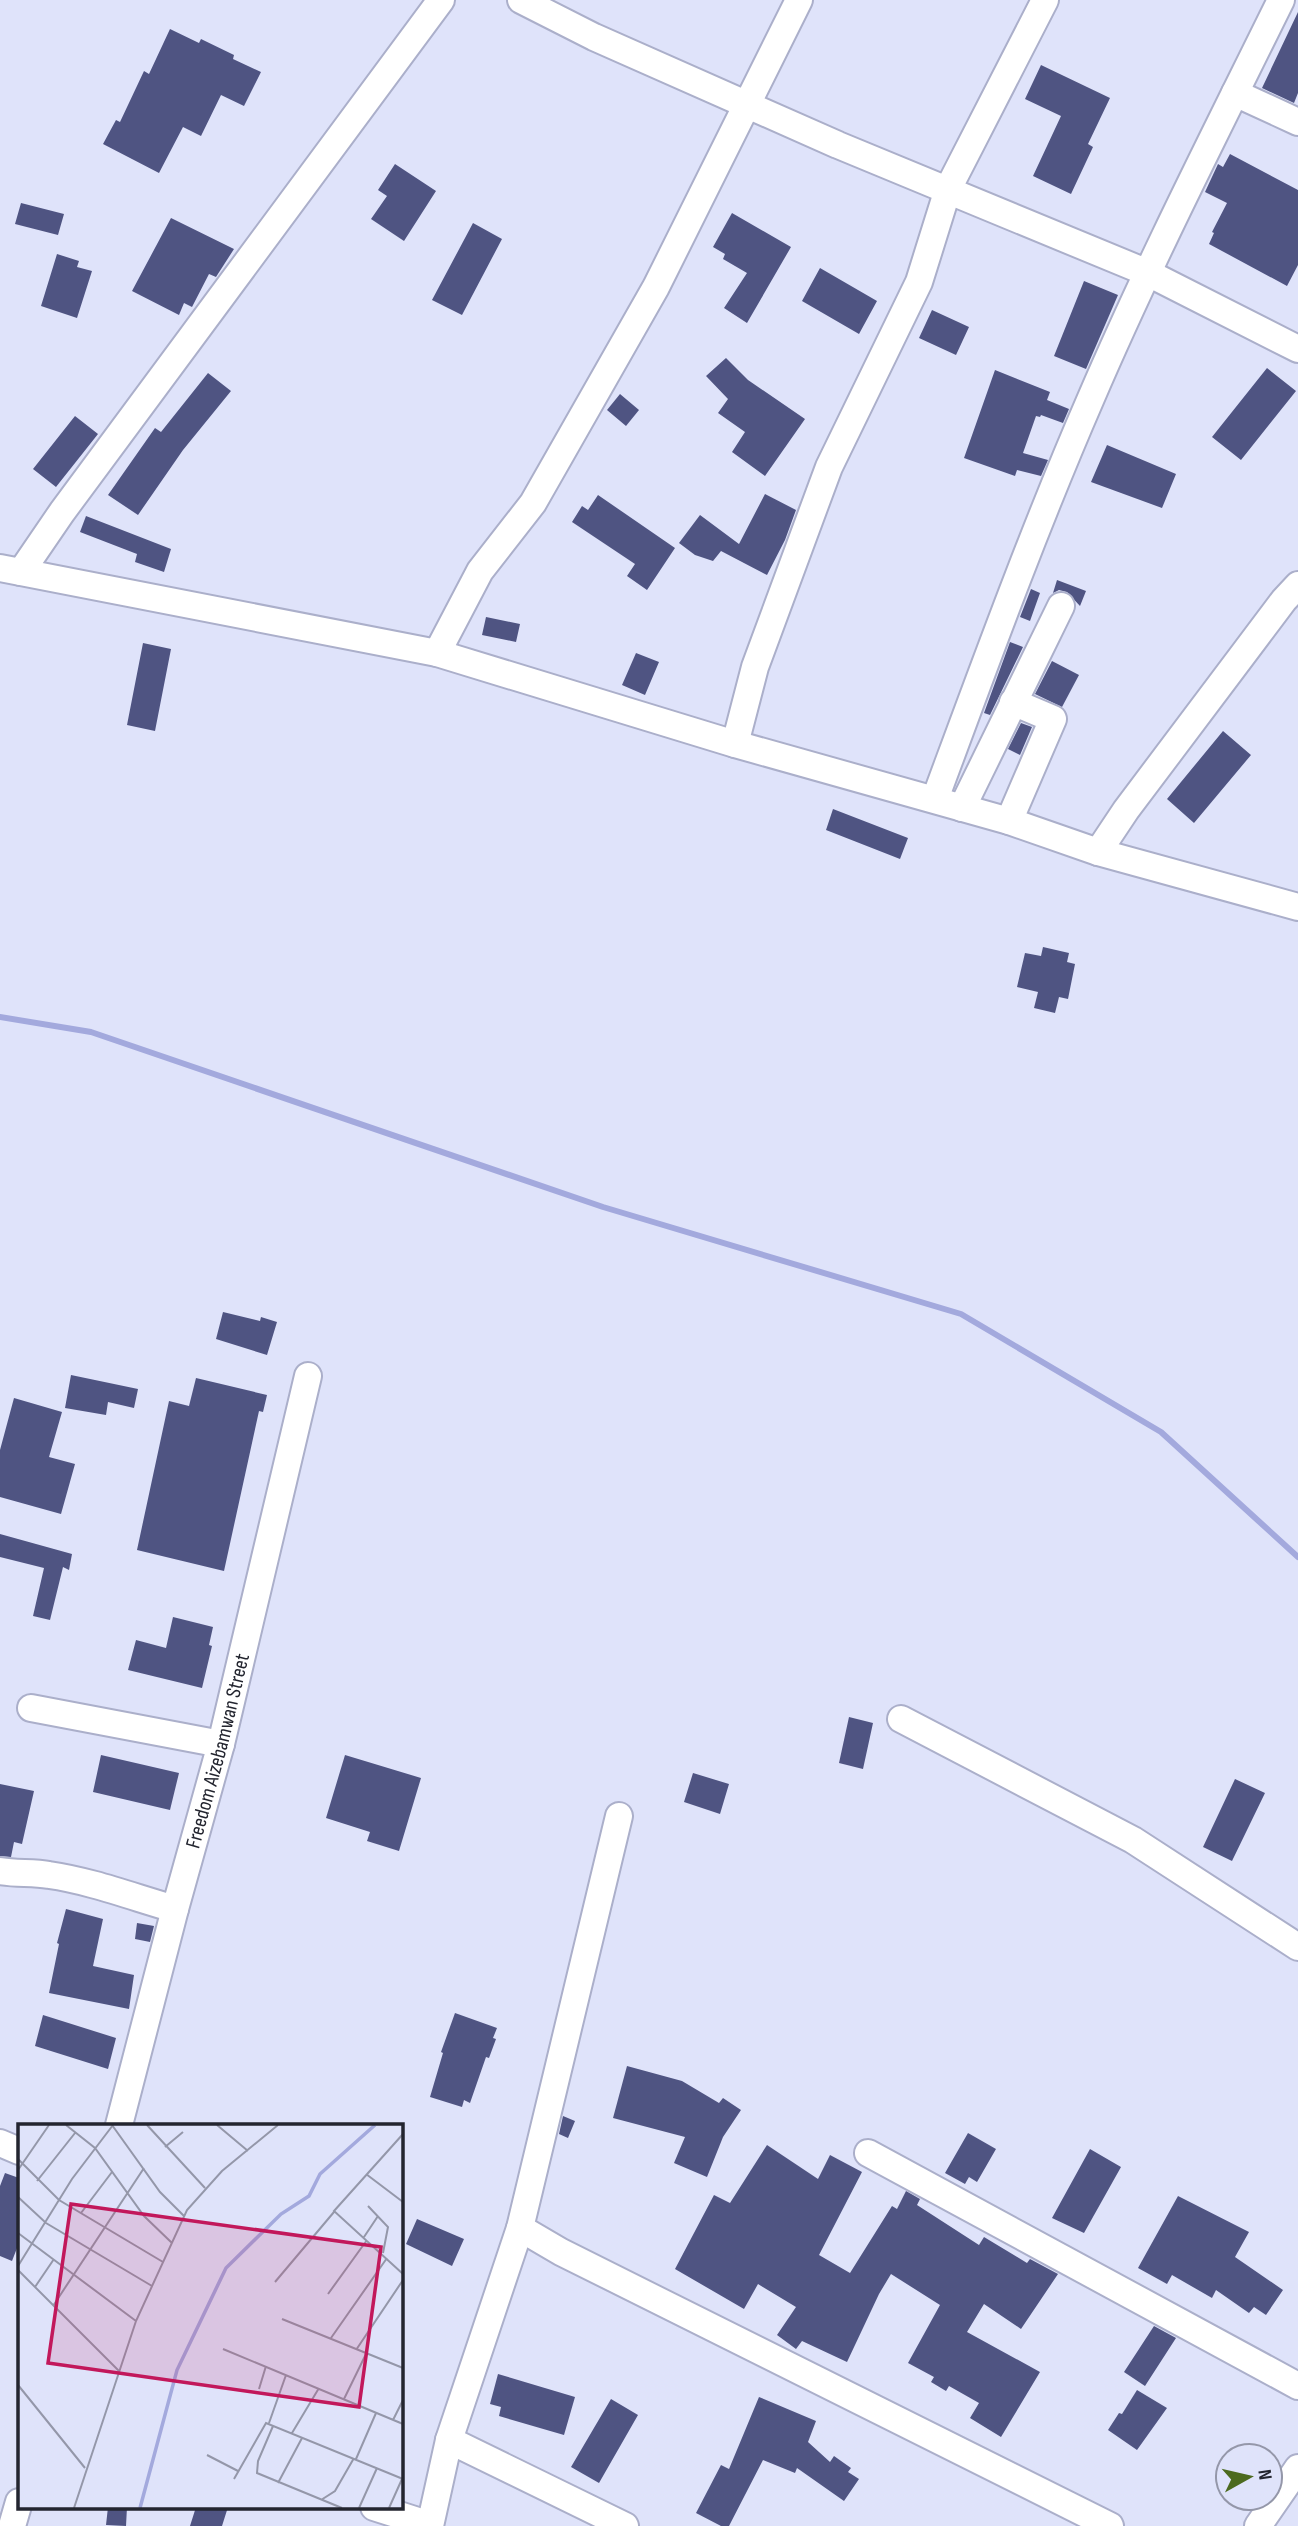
<svg xmlns="http://www.w3.org/2000/svg" width="1298" height="2526" font-family="'Sofia Sans Condensed',sans-serif">
	<style>
		.lines { fill: none; stroke-linecap: round; stroke-linejoin: round }
		.stream { stroke: #a3a9dd; stroke-width: 6 }
		.building { fill: #4f5482 }
		.minor-casing { stroke: #abafca; stroke-width: 30 }
		.minor { stroke: #fff; stroke-width: 26 }
		.labels { text-anchor: middle; stroke-width: 7; stroke-linejoin: round; paint-order: stroke }
		.street-label { font-size: 21px; fill: #23252f; stroke: #dfe3fa }
		.inset-river { fill: none; stroke: #a3a9dd; stroke-width: 3.5 }
		.inset-road { fill: none; stroke: #9497a9; stroke-width: 2 }
		.view { fill: #c2185b; fill-opacity: 0.15; stroke: #c2185b; stroke-width: 3.5 }
		.inset-edge { fill: none; stroke: #23252f; stroke-width: 3.5 }
	</style>
	<rect width="100%" height="100%" fill="#dfe3fa"/>
	<g class="lines">
		<path class="stream" d="M0,1017L91,1032L603,1207L961,1314L1161,1432L1298,1557"/>
	</g>
	<path class="building" d="M1298,12V93L1294,103L1262,88Z
		M170,29L199,43L201,39L234,55L233,59L261,72L244,106L221,95L201,136L183,127L159,173L103,144L116,120L120,122L144,71L149,74Z
		M1041,65L1110,98L1088,144L1093,147L1071,194L1033,176L1061,116L1025,99Z
		M1230,154L1298,190V265L1287,286L1209,244L1214,233L1212,232L1227,203L1205,192L1218,164L1223,167Z
		M395,164L436,191L404,241L371,219L387,196L378,190Z
		M21,203L64,214L58,235L15,224Z
		M732,213L791,247L747,323L724,308L747,273L723,259L725,254L713,247Z
		M171,218L234,249L216,277L209,274L192,307L184,303L179,315L132,291Z
		M473,223L502,239L462,315L432,300Z
		M57,254L79,261L77,267L92,271L77,318L41,306Z
		M820,268L877,301L859,334L802,301Z
		M1084,281L1118,295L1086,369L1054,356Z
		M932,310L969,327L956,355L919,338Z
		M726,358L748,380L805,419L765,476L732,452L745,432L718,413L728,399L706,376Z
		M1267,368L1296,391L1241,460L1212,437Z
		M995,370L1050,392L1047,400L1069,409L1063,423L1041,415L1040,417L1036,416L1023,453L1048,460L1041,476L1017,470L1015,476L964,458Z
		M208,373L231,391L183,450L138,515L108,495L155,428L161,432Z
		M620,394L639,410L626,426L607,410Z
		M75,416L98,434L56,487L33,469Z
		M1107,445L1176,474L1162,508L1091,482Z
		M765,494L796,510L785,540L767,575L721,551L713,561L695,555L679,543L700,515L739,544Z
		M598,495L675,548L647,590L627,576L635,564L572,522L582,506L588,510Z
		M86,516L171,549L164,572L135,562L137,554L80,532Z
		M1057,580L1086,591L1080,606L1067,592L1059,590L1053,593Z
		M1031,589L1040,593L1030,621L1020,617Z
		M486,617L520,624L516,642L482,635Z
		M1010,642L1023,647L990,715L984,713Z
		M143,643L171,649L155,731L127,725Z
		M636,653L659,662L645,695L622,685Z
		M1052,661L1079,675L1062,707L1035,694Z
		M1021,723L1032,727L1020,755L1008,749Z
		M1223,731L1251,755L1194,823L1167,799Z
		M833,809L908,838L900,859L826,830Z
		M1043,947L1069,953L1067,962L1075,964L1068,999L1059,997L1055,1013L1034,1008L1038,992L1017,987L1025,953L1041,956Z
		M223,1312L260,1321L261,1317L277,1322L267,1355L216,1339Z
		M71,1375L138,1389L134,1408L108,1402L106,1415L65,1408Z
		M196,1378L267,1395L263,1412L259,1411L224,1571L137,1550L169,1401L189,1406Z
		M14,1398L62,1412L49,1457L75,1464L61,1514L0,1497V1450Z
		M0,1534L72,1554L69,1570L63,1567L50,1620L33,1616L44,1568L0,1557Z
		M173,1617L213,1627L209,1645L212,1646L202,1688L128,1670L136,1640L166,1648Z
		M849,1717L873,1723L863,1769L839,1763Z
		M101,1755L179,1773L170,1810L93,1792Z
		M345,1755L421,1778L399,1851L367,1841L370,1832L326,1818Z
		M693,1773L729,1784L720,1814L684,1802Z
		M1235,1779L1265,1793L1232,1861L1203,1847Z
		M0,1784L34,1791L22,1844L14,1842L11,1857L0,1856Z
		M66,1909L103,1919L93,1966L134,1975L129,2009L49,1993L59,1944L57,1943Z
		M137,1923L154,1926L150,1942L135,1939Z
		M455,2013L497,2028L493,2038L496,2039L489,2058L486,2057L470,2103L464,2100L462,2107L430,2097L443,2053L441,2052Z
		M43,2015L116,2038L108,2069L35,2046Z
		M627,2066L682,2081L719,2103L723,2098L741,2110L723,2137L707,2177L674,2163L685,2137L613,2118Z
		M563,2116L575,2121L568,2138L559,2134Z
		M968,2133L996,2149L977,2182L969,2177L965,2184L945,2173Z
		M767,2145L818,2179L830,2155L862,2172L819,2255L850,2273L892,2206L897,2209L906,2191L920,2199L917,2205L979,2245L984,2237L1027,2263L1030,2259L1058,2274L1021,2329L984,2304L967,2332L1040,2372L1001,2437L970,2418L979,2403L949,2386L946,2391L931,2382L934,2377L908,2363L940,2305L891,2274L879,2294L847,2362L802,2341L796,2349L777,2335L796,2307L758,2284L744,2309L675,2269L714,2195L730,2203Z
		M1090,2149L1121,2167L1084,2233L1052,2218Z
		M5,2173L19,2178V2243L12,2261L0,2256V2186Z
		M1178,2196L1249,2232L1235,2257L1283,2290L1266,2315L1254,2307L1249,2313L1216,2290L1212,2298L1172,2275L1167,2284L1138,2268Z
		M417,2219L464,2239L452,2266L406,2244Z
		M1154,2326L1176,2338L1145,2386L1124,2372Z
		M498,2374L575,2397L564,2435L499,2416L501,2407L490,2404Z
		M1137,2390L1167,2408L1137,2450L1108,2430L1119,2413L1122,2414Z
		M759,2397L816,2421L808,2442L830,2462L834,2456L851,2468L848,2472L859,2479L844,2501L797,2468L795,2473L763,2460L729,2526H721L696,2513L721,2465L729,2469Z
		M611,2399L638,2415L599,2483L571,2467Z
		M108,2507H127L126,2526L106,2525Z
		M196,2507H228L222,2526H190Z"/>
	<g class="lines">
		<g class="minor-casing">
			<g id="minor">
				<path d="M521,0L594,37L838,145L1148,273L1298,349"/>
				<path d="M1235,93L1298,122"/>
				<path d="M0,568L437,653L735,744L1009,821L1098,852L1298,907"/>
				<path d="M21,572L62,512L441,0"/>
				<path d="M437,653L480,571L533,503L656,287L799,0"/>
				<path d="M735,744L755,667L829,467L919,282L948,189L1045,0"/>
				<path d="M935,799C985,664 1034,529 1091,398C1149,263 1216,132 1281,0"/>
				<path d="M962,808L1061,606"/>
				<path d="M1009,821L1053,719L1013,702"/>
				<path d="M1098,852L1126,810L1284,600L1298,585"/>
				<path d="M31,1708L221,1744"/>
				<path d="M901,1719L1133,1840L1298,1947"/>
				<path d="M0,1871C16,1874 33,1872 49,1875C91,1881 133,1897 175,1909"/>
				<path id="s1" d="M119,2125L175,1909L221,1744L308,1376"/>
				<path d="M0,2143L19,2151"/>
				<path d="M868,2153L1298,2386"/>
				<path d="M520,2228L561,2252L1110,2526"/>
				<path d="M449,2440L625,2526"/>
				<path d="M374,2507L430,2525"/>
				<path d="M12,2526L19,2502"/>
				<path d="M430,2526L449,2440L520,2228L619,1816"/>
				<path d="M1258,2526L1298,2468"/>
			</g>
		</g>
		<use href="#minor" class="minor"/>
	</g>
	<g class="labels">
		<g class="street-label">
			<text dy="7" stroke="none"><textPath href="#s1" startOffset="387">Freedom Aizebamwan Street</textPath></text>
		</g>
	</g>
	<g transform="translate(18 2124)">
		<rect width="385" height="385" fill="#dfe3fa"/>
		<path class="inset-river" d="M122,384L159,246L208,144L263,90L291,72L302,50L357,1"/>
		<path class="inset-road" d="M48,1L77,24L126,92L154,119M94,1L142,68L166,92M129,1L187,64M199,1L230,27M385,10L316,87L385,150M147,23L165,8M0,35L41,76L145,138M0,46L31,1M348,50L385,78M19,57L57,9M0,73L28,99L134,162M350,82L370,103L365,129M63,89L94,48M0,109L118,197M346,113L360,92M0,142L54,55L95,1M0,146L101,247M257,158L316,88M17,163L36,135M310,170L349,116M35,182L126,44M264,195L385,244M313,214L369,134M205,225L385,300M338,226L385,156M0,261L67,344M241,265L248,242M326,275L348,230M375,296L385,276M251,299L268,251M255,302L240,337L239,349L324,384M274,309L301,264M189,331L220,347M338,335L358,289M216,355L248,299L385,355M260,359L284,314M303,376L317,367L336,334M56,384L118,197L169,86L204,47L260,1M341,384L359,344M371,384L384,355"/>
		<path class="view" d="M53,80L363,123L341,283L30,239Z"/>
		<rect width="385" height="385" class="inset-edge"/>
	</g>
	<g transform="translate(1249 2477) rotate(82)"><circle r="33" fill="#dfe3fa" stroke="#9497a9" stroke-width="2"/>
	<path d="M0-5L12 26L0 18L-12 26Z" fill="#4c6a1f"/>
	<text y="-10" font-size="19" font-weight="bold" text-anchor="middle" fill="#23252f">N</text>
	</g>
</svg>
